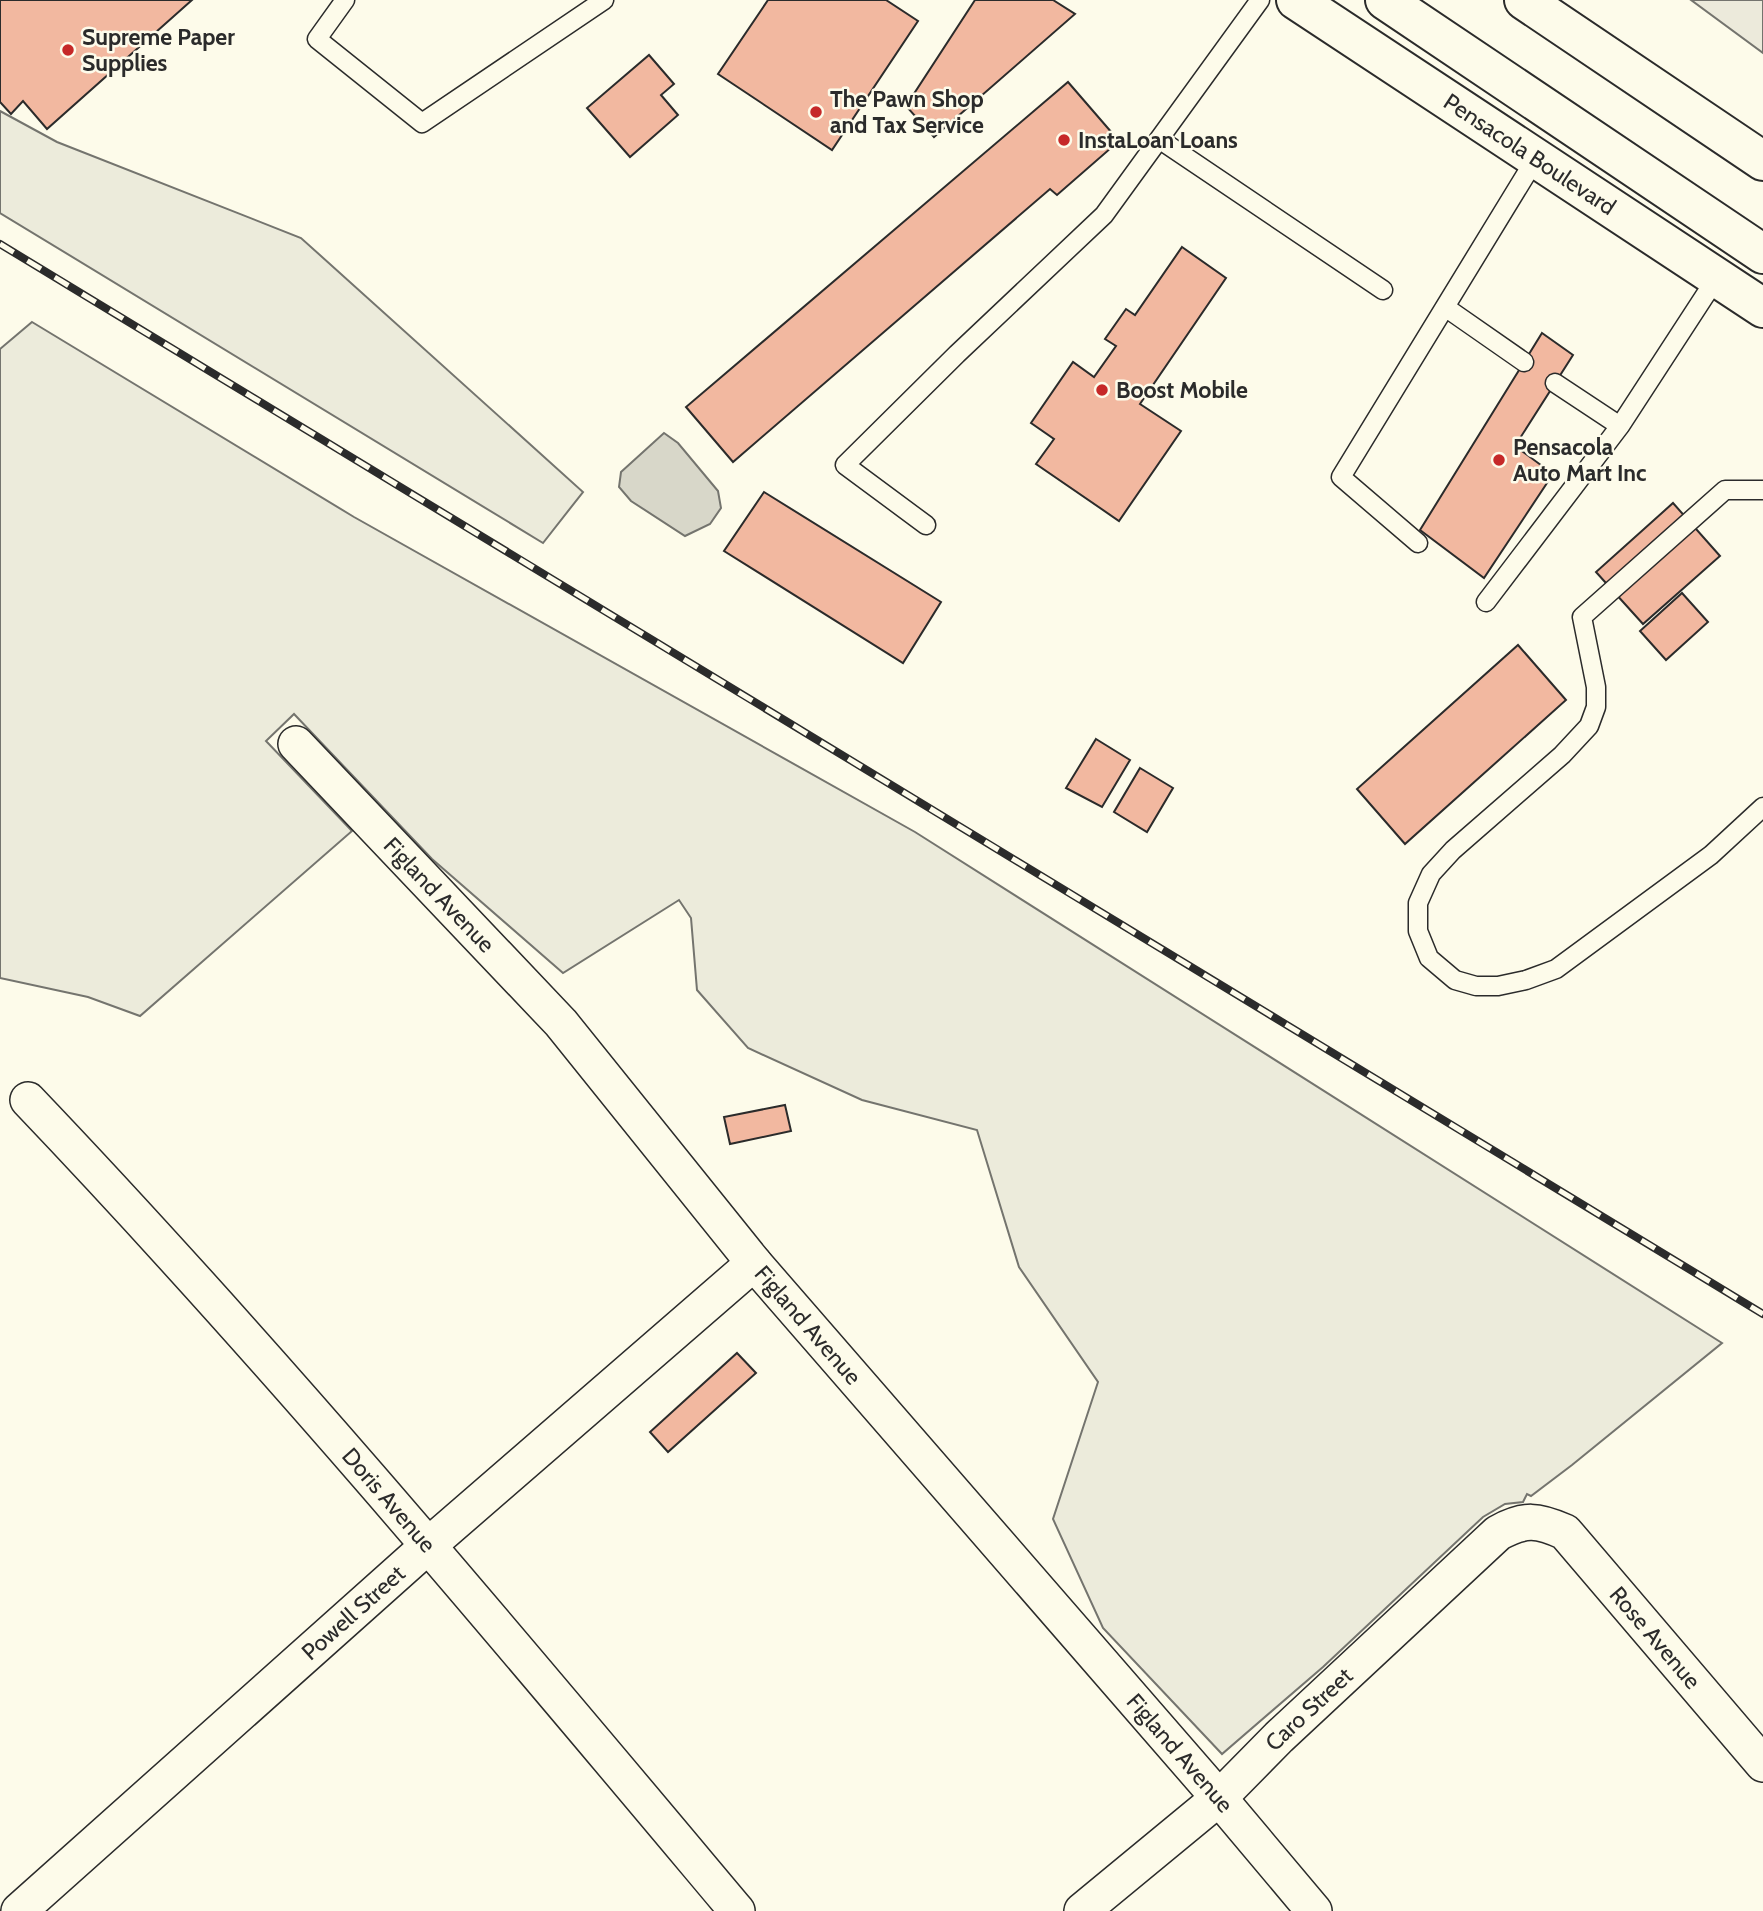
<svg xmlns="http://www.w3.org/2000/svg" width="1763" height="1911" font-family="Cabin,sans-serif">
	<style>
		.green { fill: #ecebdb; stroke: #74746e; stroke-width: 2 }
		.parking { fill: #eceadb; stroke: #74746e; stroke-width: 2 }
		.water { fill: #d8d7c9; stroke: #74746e; stroke-width: 2 }
		.building { fill: #f2b8a0; stroke: #2b2b2b; stroke-width: 2 }
		.lines { fill: none; stroke-linecap: round; stroke-linejoin: round }
		.lane-casing { stroke: #2b2b2b; stroke-width: 21 }
		.street-casing { stroke: #2b2b2b; stroke-width: 38 }
		.highway-casing { stroke: #2b2b2b; stroke-width: 42 }
		.lane { stroke: #fdfbea; stroke-width: 18 }
		.street { stroke: #fdfbea; stroke-width: 35 }
		.highway { stroke: #fdfbea; stroke-width: 38 }
		.rail-casing { stroke: #2b2b2b; stroke-width: 8 }
		.rail { stroke: #fdfbea; stroke-width: 5; stroke-dasharray: 16; stroke-linecap: butt }
		.poi-dot { fill: #c62828; stroke: #fdfbea; stroke-width: 2.5 }
		.labels { text-anchor: middle; stroke-width: 5; stroke-linejoin: round; paint-order: stroke }
		.poi-label { font-size: 23px; font-weight: bold; fill: #2b2b2b; stroke: #fdfbea; text-anchor: start }
		.street-label { font-size: 23px; fill: #2b2b2b; stroke: #fdfbea }
	</style>
	<rect width="100%" height="100%" fill="#fdfbea"/>
	<path class="green" d="M0,111L57,142L301,238L583,492L543,543L0,213Z
		M32,322L354,517L915,832L1722,1343L1572,1465L1531,1496L1527,1494L1523,1502L1505,1504L1483,1517L1323,1667L1222,1754L1103,1628L1053,1519L1098,1382L1019,1267L977,1130L862,1100L748,1048L697,990L691,918L679,900L563,973L432,859L294,714L266,741L352,831L140,1016L88,997L0,978V349Z"/>
	<path class="parking" d="M1691,0H1763V53Z"/>
	<path class="water" d="M664,433L678,443L718,491L721,508L710,524L685,536L631,501L619,487L621,472Z"/>
	<path class="building" d="M0,0H192L47,129L23,101L11,114L0,102Z
		M768,0H886L918,21L832,150L718,74Z
		M975,0H1053L1075,14L934,137L906,106Z
		M649,55L674,84L661,95L678,115L630,157L587,108Z
		M1068,82L1119,141L1057,195L1050,189L733,462L686,407Z
		M1182,247L1226,278L1140,404L1181,431L1119,521L1036,464L1054,439L1031,423L1073,362L1094,377L1116,346L1105,339L1126,309L1135,315Z
		M1542,333L1573,355L1515,446L1553,474L1484,578L1420,530Z
		M764,492L941,602L903,663L724,551Z
		M1673,503L1720,556L1643,624L1596,572Z
		M1682,593L1708,622L1666,660L1640,631Z
		M1518,645L1566,700L1405,844L1357,789Z
		M1096,739L1130,760L1102,807L1066,788Z
		M1140,768L1173,788L1147,832L1114,812Z
		M785,1105L791,1131L730,1144L724,1117Z
		M737,1353L756,1373L668,1452L650,1432Z"/>
	<g class="lines">
		<g class="lane-casing">
			<path id="lane" d="M345,0L317,39L422,123L604,0
				M1159,139L1383,290
				M1445,307L1524,362
				M1620,426L1717,277
				M1763,490H1725L1582,617L1596,687V707L1589,726L1562,755L1453,850L1431,874L1418,903V931L1429,958L1455,980L1476,986H1498L1526,980L1556,969L1711,855L1763,807
				M926,525L845,465L957,354L1104,215L1260,0
				M1418,543L1341,477L1536,158
				M1486,602L1620,426L1555,383"/>
		</g>
		<g class="street-casing">
			<g id="street">
				<path id="s1" d="M296,744L561,1023L754,1263L1219,1798L1314,1911"/>
				<path id="s2" d="M28,1100C276,1360 506,1636 737,1911"/>
				<path id="s3" d="M19,1911L430,1544L754,1263"/>
				<path id="s4" d="M1082,1911L1219,1798L1279,1737L1498,1533C1525,1518 1538,1520 1565,1532L1763,1764"/>
			</g>
		</g>
		<g class="highway-casing">
			<g id="highway">
				<path id="s5" d="M1296,0L1763,308"/>
				<path d="M1385,0L1763,254"/>
				<path d="M1524,0L1763,161"/>
			</g>
		</g>
		<use href="#lane" class="lane"/>
		<use href="#street" class="street"/>
		<use href="#highway" class="highway"/>
		<g class="rail-casing">
			<path id="rail" d="M0,244L1763,1314"/>
		</g>
		<use href="#rail" class="rail"/>
	</g>
	<g class="poi-dot">
		<circle cx="68" cy="50" r="7"/>
		<circle cx="816" cy="112" r="7"/>
		<circle cx="1064" cy="140" r="7"/>
		<circle cx="1102" cy="390" r="7"/>
		<circle cx="1499" cy="460" r="7"/>
	</g>
	<g class="labels">
		<g class="poi-label">
			<text x="82" y="45">Supreme Paper<tspan x="82" dy="26">Supplies</tspan></text>
			<text x="830" y="107">The Pawn Shop<tspan x="830" dy="26">and Tax Service</tspan></text>
			<text x="1078" y="148">InstaLoan Loans</text>
			<text x="1116" y="398">Boost Mobile</text>
			<text x="1513" y="455">Pensacola<tspan x="1513" dy="26">Auto Mart Inc</tspan></text>
		</g>
		<g class="street-label">
			<text dy="8" stroke="none"><textPath href="#s5" startOffset="280">Pensacola Boulevard</textPath></text>
			<text dy="8" stroke="none"><textPath href="#s1" startOffset="208">Figland Avenue</textPath></text>
			<text dy="8" stroke="none"><textPath href="#s1" startOffset="775">Figland Avenue</textPath></text>
			<text dy="8" stroke="none"><textPath href="#s2" startOffset="539">Doris Avenue</textPath></text>
			<text dy="8" stroke="none"><textPath href="#s3" startOffset="448">Powell Street</textPath></text>
			<text dy="8" stroke="none"><textPath href="#s4" startOffset="772">Rose Avenue</textPath></text>
			<text dy="8" stroke="none"><textPath href="#s4" startOffset="304">Caro Street</textPath></text>
			<text dy="8" stroke="none"><textPath href="#s1" startOffset="1342">Figland Avenue</textPath></text>
		</g>
	</g>
</svg>
